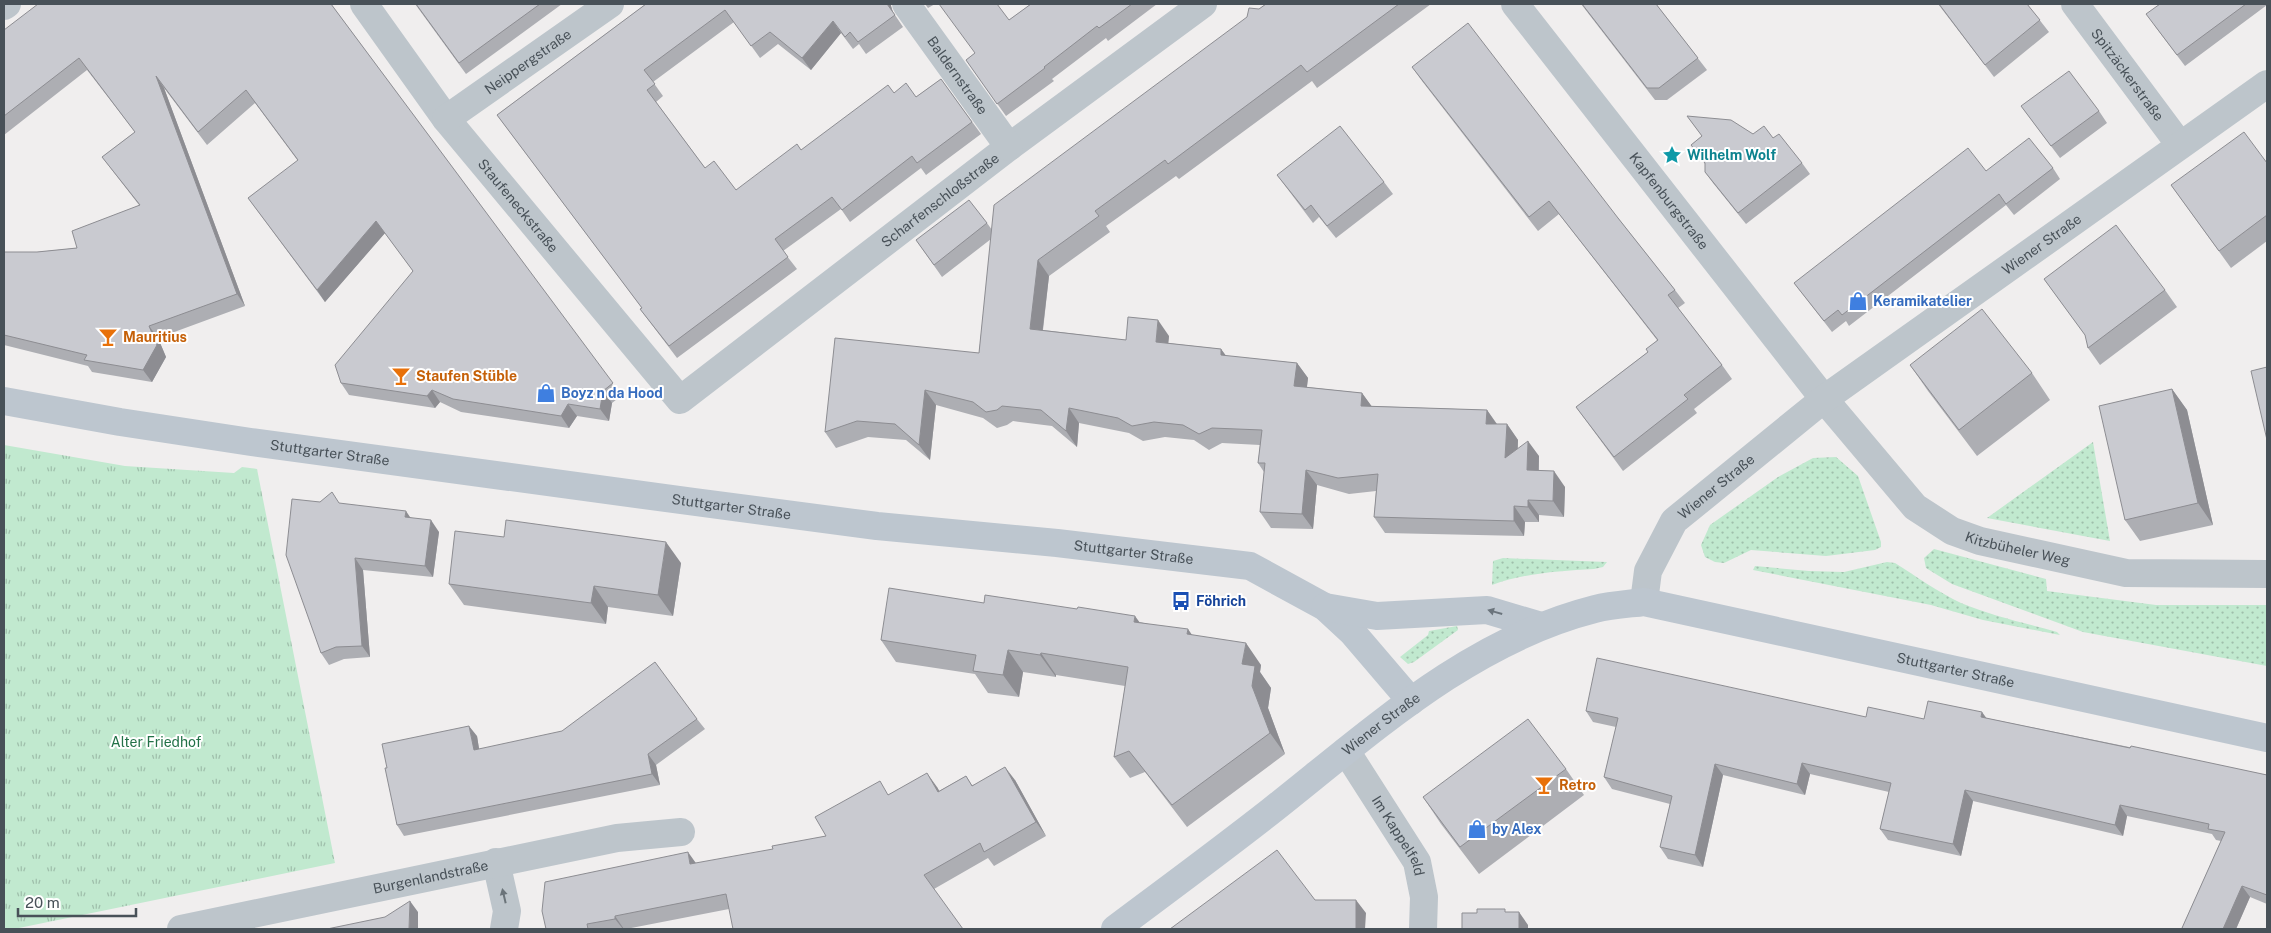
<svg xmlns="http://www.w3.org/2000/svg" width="2271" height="933" font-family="'Public Sans',sans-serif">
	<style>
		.grass { fill: url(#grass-dots) }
		.park { fill: url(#park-tufts) }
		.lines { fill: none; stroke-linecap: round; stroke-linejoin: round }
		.minor { stroke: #bdc5cb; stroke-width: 28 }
		.secondary { stroke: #bdc6cf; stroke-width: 28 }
		.wall { fill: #adaeb3 }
		.shaded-wall { fill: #8d8d92 }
		.building { fill: #c9cad0; stroke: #8d8d92 }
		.oneway { fill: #6b747c }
		.oneway2 { fill: #6b747a }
		.labels { text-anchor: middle; stroke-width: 4; stroke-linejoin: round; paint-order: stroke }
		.street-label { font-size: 14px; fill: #485158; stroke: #fff }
		.culture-label { font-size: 14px; font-weight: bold; fill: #0d838f; stroke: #fff; text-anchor: start }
		.shop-label { font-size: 14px; font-weight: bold; fill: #366cbe; stroke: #fff; text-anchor: start }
		.food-label { font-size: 14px; font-weight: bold; fill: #c56008; stroke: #fff; text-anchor: start }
		.transit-label { font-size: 14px; font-weight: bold; fill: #164399; stroke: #fff; text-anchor: start }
		.park-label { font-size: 14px; fill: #227147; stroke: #fff }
	</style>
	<defs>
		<pattern id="grass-dots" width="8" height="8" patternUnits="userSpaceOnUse" patternTransform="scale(1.25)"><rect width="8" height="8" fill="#c1e9cf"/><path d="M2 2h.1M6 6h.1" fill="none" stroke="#9fbfab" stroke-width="1.8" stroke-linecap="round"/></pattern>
		<pattern id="park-tufts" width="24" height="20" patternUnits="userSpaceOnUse" patternTransform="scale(1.25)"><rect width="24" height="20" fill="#c1e9cf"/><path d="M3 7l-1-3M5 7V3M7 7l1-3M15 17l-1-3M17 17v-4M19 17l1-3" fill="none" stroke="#9fbfab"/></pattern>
	</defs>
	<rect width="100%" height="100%" fill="#f0eeee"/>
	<path class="grass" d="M2093,442L2110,541L1987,518Z
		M1836,457L1858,476L1881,542V547L1875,550L1826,556L1751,550L1724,563L1715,562L1705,557L1701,545L1710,525L1778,477L1813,458Z
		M1934,549L2046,579L2047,591L2156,605H2267V666L2083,632L1952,584L1926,568L1924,558Z
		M1503,558L1607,562L1603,567L1594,569C1559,571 1525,573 1492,585L1493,561Z
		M1887,562L1895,563C1917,577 1938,592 1961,603C1992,616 2025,623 2057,632L2060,635L1983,620L1931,605L1753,570L1755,566L1809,571L1844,572Z
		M1457,626L1458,630L1414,662L1408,664L1400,657L1428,635L1429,631Z"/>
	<path class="park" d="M4,445L125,466L234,473L242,467L257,469L335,863L14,929H4Z"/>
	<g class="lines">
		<g class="minor">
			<path id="s1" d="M364,4L446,119L680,400L1009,147L1203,4"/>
			<path id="s2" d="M906,4L1009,147"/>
			<path id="s3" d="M1515,4L1824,399L1915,507L1952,531L1980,541L2126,573L2267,574"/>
			<path id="s4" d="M2075,4L2180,145"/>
			<path d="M4,6L7,4"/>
			<path id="s5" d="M446,119L610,4"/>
			<path id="s6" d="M1644,602L1648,571L1674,521L1824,399L2267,84"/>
			<path id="s7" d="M1346,751L1417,862L1424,897L1423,929"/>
			<path d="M496,862L507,911L504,929"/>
			<path id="s8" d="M181,929L617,838L681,832"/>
		</g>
		<g class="secondary">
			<path id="s9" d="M4,401L120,422L251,442L695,502L877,526L1057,543L1250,566L1325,607L1352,632L1411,701"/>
			<path d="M1325,607L1377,616L1487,610L1541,626"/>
			<path id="s10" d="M1115,929C1167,890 1220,851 1271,811C1371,732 1469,641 1595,609C1611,605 1628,604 1644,602L2267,738"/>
		</g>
	</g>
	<path class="wall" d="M331,4L621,396L612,403L609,421L577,416L569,428L461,412L440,402L435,408L349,395L341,383L413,271L385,233L325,302L248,198L298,161L255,103L207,145L164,88L245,306L158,338L166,357L152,382L92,372L88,366L4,345V252H37L77,248L139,205L102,157L135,132L87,70L4,135V30Z
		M415,4H562L466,74Z
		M646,4L891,6L893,12L903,27L866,54L859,44L853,49L841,33L811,70L778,44L760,58L734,22L653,82L663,96L656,102L705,168L736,190L894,93L916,97L941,79L981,134L926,175L921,168L850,222L841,209L783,251L797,269L677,358L640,309L642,308L497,115Z
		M925,4H935L928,8Z
		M1031,4H1157L1108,41L1106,38L1052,79L1054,81L1006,116L966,60L975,53L1009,20Z
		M1266,4H1431L1317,88L1312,81L1179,179L1176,176L1106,226L1110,232L1049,276L1043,330L1126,340L1169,336L1168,343L1221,349L1226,356L1297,363L1308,378L1307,387L1362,393L1371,406L1487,410L1497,424H1507L1518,440V449L1539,456V470L1565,487L1564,517L1539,515V522H1525L1524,536L1385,533L1374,517L1376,491L1349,494L1317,485L1313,529L1271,528L1260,512L1264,472L1258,463L1260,445L1222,443L1209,450L1194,440L1165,437L1143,441L1129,433L1079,423L1077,447L1052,426L1013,421L1007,425L997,428L983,418L936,405L930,460L906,440L868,437L836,448L825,432L979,353L991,239L942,277L916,240L987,223L992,230Z
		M1581,4H1656L1707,70L1667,100H1655Z
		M1938,4H2027L2049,32L1994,77Z
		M2160,4H2267V5L2185,66L2154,25Z
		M1412,67L1618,218L1675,290L1685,303L1678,308L1722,365L1732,379L1694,409L1697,413L1623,471L1576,407L1648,352L1657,340L1559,214L1538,231L1422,81Z
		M2021,106L2099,111L2107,123L2060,158Z
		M1687,116L1753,134L1773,138L1802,163L1810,174L1746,224L1713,183L1705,172V164L1691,145L1702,136Z
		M2267,163V241L2231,268L2171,185Z
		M2053,168L2060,179L2014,215L2006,205L1849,326L1846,321L1832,332L1794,283L1986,171Z
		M1277,175L1384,182L1393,194L1336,238L1319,217L1313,223Z
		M2044,279L2165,290L2177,307L2100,365L2088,348L2086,336Z
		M1910,365L2032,373L2050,400L1977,456L1928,391Z
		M2172,389L2187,410L2213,525L2140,541L2125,520Z
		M340,504L410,517L439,532L433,577L363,570L370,657L344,659L329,665L321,653Z
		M681,563L673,616L608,607L606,624L464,605L449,584Z
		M1140,622L1192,635L1261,665L1260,672L1271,688L1268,708L1285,754L1187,827L1145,772L1130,778L1114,757L1125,686L1056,675V677L1023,672L1019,697L988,693L975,674L896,662L881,640Z
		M1586,711L1924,719L1986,718L2267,775V904L2250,897L2236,929H2182V928L2221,841L2216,840L2212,834L2127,816L2123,836L1973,801L1961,856L1888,840L1880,829L1889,792L1810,774L1805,795L1723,775L1703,867L1668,859L1660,847L1670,804L1612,789L1604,777L1616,727L1593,722Z
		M697,719L705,729L656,765L660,785L404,836L397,825L477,736L479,749Z
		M1566,769L1584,795L1479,874L1441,824L1423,797Z
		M966,776L972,785L1015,780L1046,836L994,866L988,858L934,889L729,909L626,929H546L773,849L826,836L889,794L937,787L939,791Z"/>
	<path class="shaded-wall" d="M887,4H891V6L893,13Z
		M833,21L841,33L811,70L802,58Z
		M156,76L164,88L245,306L237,294Z
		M376,221L385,233L325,302L317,290Z
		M1038,260L1049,276L1041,344L1030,329Z
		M1158,320L1169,336L1167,357L1156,342Z
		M149,326L158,338L166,357L152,382L143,370Z
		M1221,349L1232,364L1221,355Z
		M1297,363L1308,378L1305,401L1294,386Z
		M2172,389L2187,410L2213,525L2198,503Z
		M432,390L440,402L435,408L427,396Z
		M925,390L936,405L930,460L919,445Z
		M603,391L612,403L609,421L600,409Z
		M1362,393L1373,408L1361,406Z
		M568,404L577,416L569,428L561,416Z
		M1069,408L1079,423L1077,447L1066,431Z
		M1487,410L1498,426L1486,424Z
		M1507,424L1518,440L1516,474L1505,458Z
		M1528,441L1539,456L1538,486L1527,470Z
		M1306,470L1317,485L1313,529L1302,514Z
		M1554,471L1565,487L1564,517L1553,501Z
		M1528,500L1539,515V522L1528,507Z
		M1514,506L1525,522L1524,536L1514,521Z
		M406,511L414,523L405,517Z
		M431,520L439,532L433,577L425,566Z
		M666,542L681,563L673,616L658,595Z
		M355,558L363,570L370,657L362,646Z
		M594,586L608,607L606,624L591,603Z
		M1135,616L1151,638L1134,622Z
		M1188,629L1203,651L1187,634Z
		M1246,643L1261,665L1260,672L1271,688L1268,708L1285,754L1270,733L1252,686L1242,664Z
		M1008,650L1023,672L1019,697L1003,675Z
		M1041,653L1056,675V677L1040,655Z
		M1982,712L1990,723L1981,717Z
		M469,726L477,736L481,761L474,750Z
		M648,754L656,765L660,785L652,774Z
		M1802,763L1810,774L1805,795L1797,784Z
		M1715,764L1723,775L1703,867L1695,855Z
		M1005,767L1015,780L1046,836L1036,822Z
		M927,773L937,787L948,806L938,792Z
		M1965,790L1973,801L1961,856L1953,844Z
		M2120,805L2127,816L2123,836L2115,825Z
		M688,852L698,866L690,864Z
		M2242,886L2250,897L2236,929H2223Z
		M1356,900L1366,913L1365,929H1356Z
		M410,901L418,912V929H409Z
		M1519,912L1528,925V929H1519Z
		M615,916L624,929H623L615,919Z"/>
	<path class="building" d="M38,4H331L613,383L603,391L600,409L568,404L561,416L453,399L432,390L427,396L341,383L335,365L413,271L376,221L317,290L248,198L298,160L246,90L198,132L156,76L237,294L149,326L157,345L143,370L84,360L87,355L4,335V252H37L77,248L72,231L140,205L102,157L135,132L79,58L4,116V30Z
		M416,4H540L459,63Z
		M646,4H887L895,15L858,42L850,32L845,37L833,21L802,58L770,32L751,46L725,10L644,70L655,84L647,90L705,168L714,161L736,190L797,144L801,150L888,85L894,93L906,83L916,97L941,79L972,122L917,163L912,156L842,210L832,197L775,239L788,257L669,346L640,309L642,308L497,115Z
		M939,4H997L1009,20L1031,4H1132L1099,28L1097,26L1044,67L1045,68L997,104L966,60L975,53Z
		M1266,4H1399L1307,72L1301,65L1168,164L1165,160L1095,211L1099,216L1038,260L1030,329L1126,340L1128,317L1158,320L1156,342L1221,349V355L1297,363L1294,386L1362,393L1361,406L1487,410L1486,424H1507L1505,458L1528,441L1527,470L1554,471L1553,501L1528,500V507L1514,506V521L1374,517L1378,474L1338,478L1306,470L1302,514L1260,512L1265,463H1258L1262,430L1212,428L1199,434L1183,425L1154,422L1132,426L1118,418L1069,408L1066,431L1041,410L1002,406L997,410L986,412L973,402L925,390L919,445L895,424L857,421L825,432L835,338L979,353L994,205L1247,17L1249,8L1259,9Z
		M1582,4H1656L1698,58L1659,88H1647Z
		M1939,4H2027L2040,20L1985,65Z
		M2160,4H2246L2177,55L2146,14Z
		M1468,23L1618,218L1675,290L1668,295L1722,365L1684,395L1688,399L1614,457L1576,407L1648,352L1646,349L1658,340L1549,201L1529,217L1412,67Z
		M2069,71L2099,111L2051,146L2021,106Z
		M1687,116L1731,120L1753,134L1764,126L1773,138L1779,134L1802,163L1738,213L1705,172V163L1691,145L1702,136Z
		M1340,126L1384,182L1327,226L1311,205L1305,210L1277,175Z
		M2244,132L2267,163V215L2219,251L2171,185Z
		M2029,138L2053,168L2006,204L1999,194L1842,315L1838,310L1824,321L1794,283L1968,148L1986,171Z
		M969,200L987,223L934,265L916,240Z
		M2116,225L2165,290L2088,348L2085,335L2044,279Z
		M1982,309L2032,373L1959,430L1910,365Z
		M2267,367V440L2251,371Z
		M2172,389L2198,503L2125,520L2099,406Z
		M332,492L339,503L406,511L405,517L431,520L425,566L355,558L362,646L336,647L321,653L286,555L292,499L320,502Z
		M506,520L666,542L658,595L594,586L591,603L449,584L455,531L504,537Z
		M889,588L984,603L985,595L1077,609L1078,607L1135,616L1134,622L1188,629L1187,634L1246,643L1242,664L1255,666L1252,686L1270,733L1172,805L1129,751L1114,757L1128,667L1041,653L1040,655L1008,650L1003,675L973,671L976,655L881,640Z
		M1597,658L1866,717L1868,707L1924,719L1928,701L1982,712L1981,717L2130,748L2131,746L2267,775V895L2242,886L2223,929H2184L2182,928L2225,832L2208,829L2209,824L2120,805L2115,825L1965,790L1953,844L1880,829L1891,783L1802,763L1797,784L1715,764L1695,855L1660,847L1672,796L1604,777L1618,718L1586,711Z
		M655,662L697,719L648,754L652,774L397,825L385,768H387L382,744L469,726L474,750L562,731Z
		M1528,719L1566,769L1460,847L1423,797Z
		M1005,767L1036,822L984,852L980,843L924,875L963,929H733L726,894L615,916V919L587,924L588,929H546L542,911L545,882L688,852L690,864L773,849L772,846L826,836L815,817L880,781L888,795L927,773L938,792L966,776L972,786Z
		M1277,850L1315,900H1356V929H1170Z
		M410,901L409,929H327L385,917Z
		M1477,909H1505V912H1519V929H1462V913H1477Z"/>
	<defs><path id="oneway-solid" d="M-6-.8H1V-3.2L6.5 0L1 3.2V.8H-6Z" transform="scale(1.25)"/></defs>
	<use class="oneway" href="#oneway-solid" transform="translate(1495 612) rotate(-164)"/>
	<use class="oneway2" href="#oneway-solid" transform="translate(504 896) rotate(-103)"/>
	<defs>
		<g id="sight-bare" transform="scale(1.5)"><path d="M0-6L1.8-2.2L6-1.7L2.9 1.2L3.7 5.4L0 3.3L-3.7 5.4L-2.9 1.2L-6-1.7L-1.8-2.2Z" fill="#0f9aa8" stroke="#fff" stroke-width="2.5" paint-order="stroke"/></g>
		<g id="shop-bare" transform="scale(1.5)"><path d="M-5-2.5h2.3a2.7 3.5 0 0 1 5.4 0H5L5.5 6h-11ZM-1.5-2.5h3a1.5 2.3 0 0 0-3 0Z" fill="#3f7fe0" stroke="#fff" stroke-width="2.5" paint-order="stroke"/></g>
		<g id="bar-bare" transform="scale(1.5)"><path d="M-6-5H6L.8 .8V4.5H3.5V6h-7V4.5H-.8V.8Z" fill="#e8710a" stroke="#fff" stroke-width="2.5" paint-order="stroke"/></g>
		<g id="bus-bare" transform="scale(1.5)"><path d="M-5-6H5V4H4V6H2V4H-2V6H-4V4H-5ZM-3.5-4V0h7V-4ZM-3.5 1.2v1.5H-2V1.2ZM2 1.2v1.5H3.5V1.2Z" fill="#1a4fb4" stroke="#fff" stroke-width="2.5" paint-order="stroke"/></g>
	</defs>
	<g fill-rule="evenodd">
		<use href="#sight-bare" x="1672" y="155"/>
		<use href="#shop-bare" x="1858" y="301"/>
		<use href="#bar-bare" x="108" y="337"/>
		<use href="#bar-bare" x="401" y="376"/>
		<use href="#shop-bare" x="546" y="393"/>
		<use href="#bus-bare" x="1181" y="601"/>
		<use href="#bar-bare" x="1544" y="785"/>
		<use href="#shop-bare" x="1477" y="829"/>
	</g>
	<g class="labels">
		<g class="street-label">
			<text dy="5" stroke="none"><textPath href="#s5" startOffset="100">Neippergstraße</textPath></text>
			<text dy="5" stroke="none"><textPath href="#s4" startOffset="88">Spitzäckerstraße</textPath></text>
			<text dy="5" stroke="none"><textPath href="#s2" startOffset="88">Baldernstraße</textPath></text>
			<text dy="5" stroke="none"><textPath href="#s1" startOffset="835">Scharfenschloßstraße</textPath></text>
			<text dy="5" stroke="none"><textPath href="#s3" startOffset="250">Kapfenburgstraße</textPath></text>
			<text dy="5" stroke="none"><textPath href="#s1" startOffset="254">Staufeneckstraße</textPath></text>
			<text dy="5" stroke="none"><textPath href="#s6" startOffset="548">Wiener Straße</textPath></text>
			<text dy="5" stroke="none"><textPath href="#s9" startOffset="330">Stuttgarter Straße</textPath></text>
			<text dy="5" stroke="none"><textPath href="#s6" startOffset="142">Wiener Straße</textPath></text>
			<text dy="5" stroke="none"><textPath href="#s9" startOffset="735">Stuttgarter Straße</textPath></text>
			<text dy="5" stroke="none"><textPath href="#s3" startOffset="755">Kitzbüheler Weg</textPath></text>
			<text dy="5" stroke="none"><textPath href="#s9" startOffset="1140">Stuttgarter Straße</textPath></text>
			<text dy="5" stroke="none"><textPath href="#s10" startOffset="949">Stuttgarter Straße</textPath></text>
			<text dy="5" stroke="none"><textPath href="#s10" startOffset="336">Wiener Straße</textPath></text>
			<text dy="5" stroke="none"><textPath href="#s7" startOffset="100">Im Kappelfeld</textPath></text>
			<text dy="5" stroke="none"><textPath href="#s8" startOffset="255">Burgenlandstraße</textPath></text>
		</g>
		<g class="culture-label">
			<text x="1687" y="160">Wilhelm Wolf</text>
		</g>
		<g class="shop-label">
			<text x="1873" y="306">Keramikatelier</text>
			<text x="561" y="398">Boyz n da Hood</text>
			<text x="1492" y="834">by Alex</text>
		</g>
		<g class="food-label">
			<text x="123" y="342">Mauritius</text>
			<text x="416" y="381">Staufen Stüble</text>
			<text x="1559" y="790">Retro</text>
		</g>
		<g class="transit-label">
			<text x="1196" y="606">Föhrich</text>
		</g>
		<g class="park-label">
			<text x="156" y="747">Alter Friedhof</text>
		</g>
	</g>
	<rect width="2271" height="933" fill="none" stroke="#485158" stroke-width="10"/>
	<path d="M18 908v8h118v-8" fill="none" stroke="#485158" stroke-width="2.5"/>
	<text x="25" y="908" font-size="15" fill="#485158" stroke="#ffffff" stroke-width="4" paint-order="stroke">20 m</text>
</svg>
